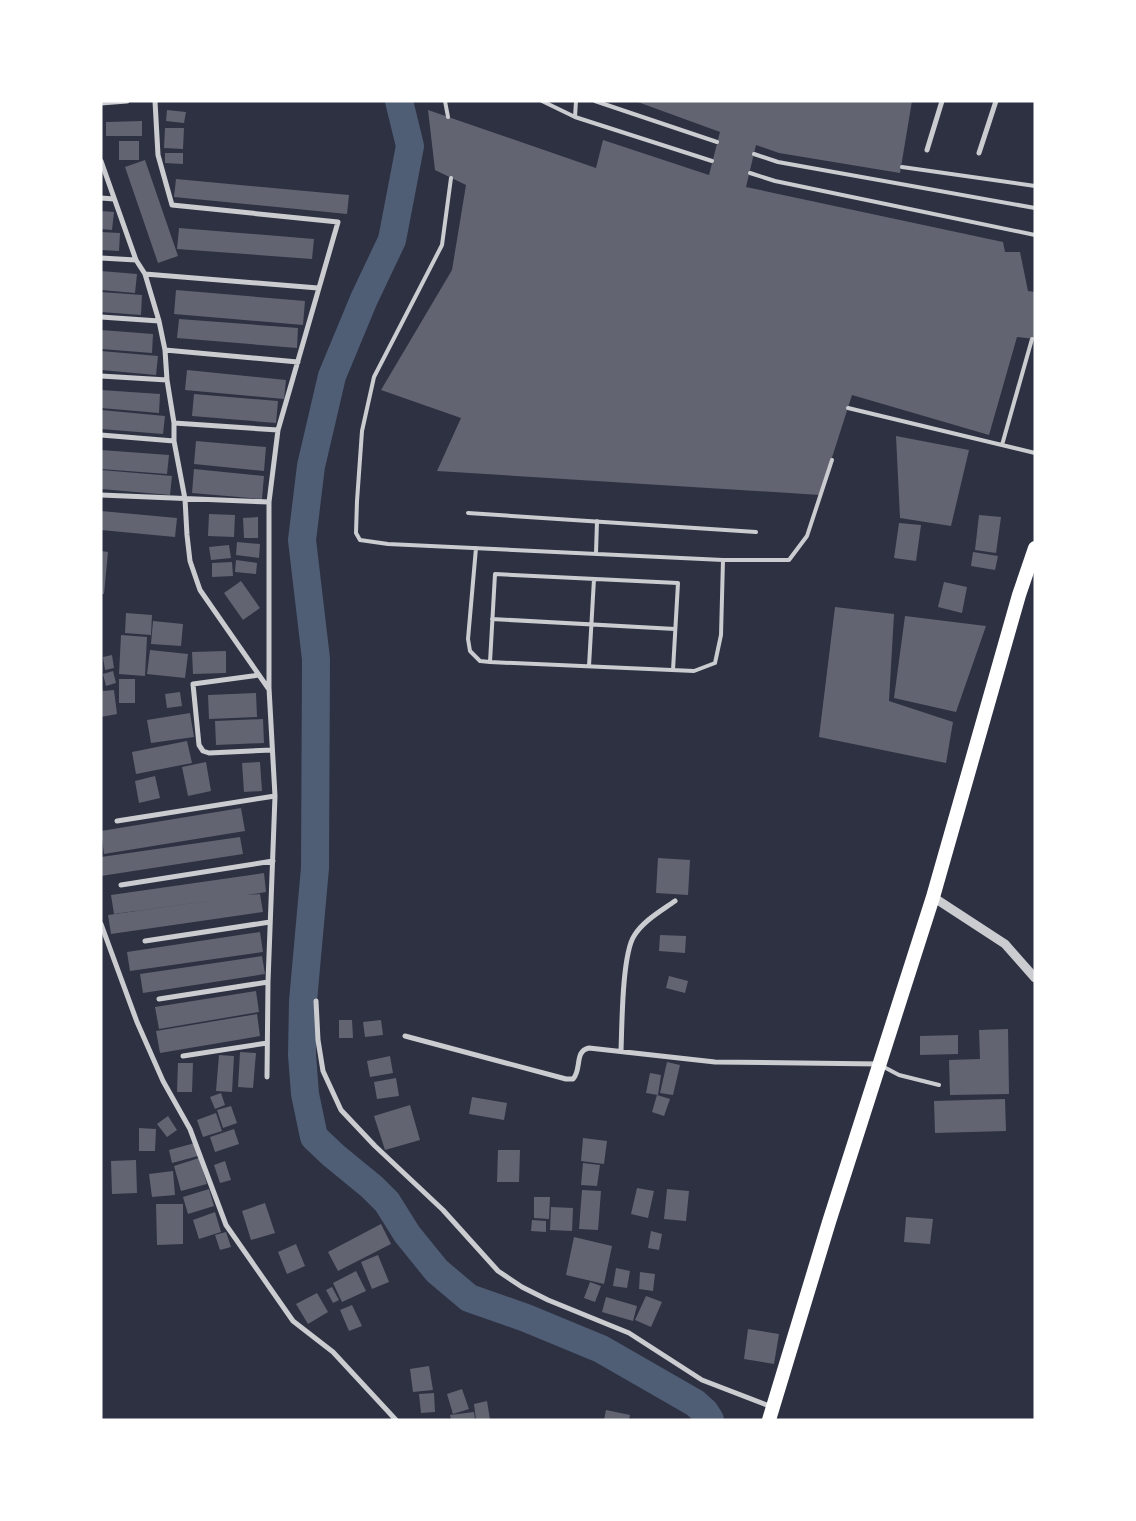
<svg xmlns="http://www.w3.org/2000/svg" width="1136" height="1521" font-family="'Nunito Sans',sans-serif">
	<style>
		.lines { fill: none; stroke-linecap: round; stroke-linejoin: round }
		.river { stroke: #4f5d75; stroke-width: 28 }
		.building { fill: #626471 }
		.service { stroke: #caccd0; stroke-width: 4 }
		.minor { stroke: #caccd0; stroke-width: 5 }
		.tertiary { stroke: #caccd0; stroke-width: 9 }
		.trunk { stroke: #fff; stroke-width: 14 }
	</style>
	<rect width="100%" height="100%" fill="#2d3142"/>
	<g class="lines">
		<path class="river" d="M399,101L410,146L392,240L364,299L332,376L311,466L302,540L316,659L315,868L303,1001L302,1055L305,1094L314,1137L333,1155L372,1187L387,1202L407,1234L437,1271L469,1298L526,1318L601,1349L695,1403L705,1412L710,1420"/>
	</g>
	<path class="building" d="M635,101H912L900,173L779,153L756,145L746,187L1003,242L1005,252H1020L1028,291L1035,292V339L1017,337L989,435L852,395L820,495L437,471L461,418L381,390L452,270L466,185L435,170L428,110L596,168L603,140L709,175L720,132Z
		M167,110L186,112L184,123L166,121Z
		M142,121V136H106V122Z
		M165,128H184L183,149L164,148Z
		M119,141H139V160H119Z
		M165,153H183V164L165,163Z
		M145,160L178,256L158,263L125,167Z
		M176,179L349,195L347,214L174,197Z
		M101,211L114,212L112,230L101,229Z
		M179,228L314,239L312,259L177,249Z
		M101,232L120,233L119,251L101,250Z
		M101,271L137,274L135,293L101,290Z
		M176,290L305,301L303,325L174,314Z
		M101,292L142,295L141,315L101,312Z
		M179,319L298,328L297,348L177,338Z
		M101,330L153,334L152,353L101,349Z
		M101,351L158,356L156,375L101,370Z
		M187,370L286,380L284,399L185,390Z
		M101,390L160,394L159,413L101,408Z
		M194,394L278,401L276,423L192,416Z
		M101,410L165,416L163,434L101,429Z
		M896,436L969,450L951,526L900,518Z
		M196,441L266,447L264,471L194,464Z
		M101,450L169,455L167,474L101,469Z
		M194,469L264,476L262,499L192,493Z
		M101,470L172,476L170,495L101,489Z
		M101,511L177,518L175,537L101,530Z
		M209,514L235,515L234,537L208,536Z
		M979,515L1001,517L996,553L975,550Z
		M258,517V538H244L243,518Z
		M899,523L921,525L916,561L894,558Z
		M237,542L260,544L259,558L236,555Z
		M229,545L231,558L211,560L209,547Z
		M101,551L108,552L104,594H101Z
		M973,552L998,556L995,570L971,566Z
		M236,560L257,563L256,574L235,572Z
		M232,562L233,576L212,577V563Z
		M241,581L260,608L243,620L224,593Z
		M944,582L967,587L962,613L938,607Z
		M835,607L894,614L889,701L953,722L946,763L819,737Z
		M126,613L152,615L151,635L125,633Z
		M905,616L986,626L956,712L894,698Z
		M153,621L183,624L181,646L151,644Z
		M121,635L147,637L145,676L119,674Z
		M150,650L188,654L185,678L147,674Z
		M226,651V673L193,674L192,652Z
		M112,655L114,668L105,670L103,657Z
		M113,671L116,683L106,686L103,674Z
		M119,679H135V703H119Z
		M101,684L103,691L114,690L117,714L101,717Z
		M180,692L182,706L167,708L165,694Z
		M256,693L257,717L209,719L208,695Z
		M190,713L194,737L151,743L147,720Z
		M263,719L264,743L216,745L215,721Z
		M187,741L192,763L136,774L132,752Z
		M206,762L211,791L188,796L182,767Z
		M260,762L262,791L244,792L242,763Z
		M155,776L160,798L139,803L135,781Z
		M241,808L245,831L104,854L101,831Z
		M240,837L243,854L101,876V857Z
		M658,858L690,860L688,895L656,893Z
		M264,873L266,892L247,895L260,894L263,912L111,934L108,915L230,898L114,914L111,895Z
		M260,932L263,952L130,971L127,952Z
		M660,935L686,936L685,953L659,951Z
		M262,956L265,974L143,993L140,974Z
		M669,976L688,981L685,993L666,988Z
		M256,991L259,1012L159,1029L155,1007Z
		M257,1014L260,1036L160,1053L156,1031Z
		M339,1020H352L353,1038H339Z
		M381,1020L383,1035L365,1037L363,1022Z
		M1008,1029L1009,1094L950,1095L949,1060L980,1059L979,1030Z
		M958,1035V1054L920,1055V1036Z
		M240,1052L256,1053L253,1088L238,1087Z
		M219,1055L234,1056L232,1092L216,1091Z
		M390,1056L393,1073L370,1077L367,1061Z
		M667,1062L680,1065L673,1095L660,1093Z
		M178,1063H193L192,1092H177Z
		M650,1073L661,1075L658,1095L646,1093Z
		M396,1078L399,1096L377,1099L374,1082Z
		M221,1093L225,1105L215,1109L210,1097Z
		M657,1095L670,1099L664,1116L652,1112Z
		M472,1097L507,1103L504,1120L469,1114Z
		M1005,1099L1006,1131L935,1133L934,1101Z
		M410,1105L420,1140L385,1150L374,1116Z
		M231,1106L237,1123L223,1128L217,1110Z
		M216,1113L222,1131L203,1137L197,1120Z
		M168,1116L177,1130L167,1137L157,1124Z
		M139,1128L156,1129L155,1151H139Z
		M234,1129L239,1144L215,1152L210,1137Z
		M583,1138L607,1141L604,1164L581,1161Z
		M195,1143L198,1156L172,1163L169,1150Z
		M498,1150H520L519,1182H497Z
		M199,1158L207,1184L181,1191L174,1166Z
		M136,1160L137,1193L112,1194L111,1161Z
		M225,1161L231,1180L220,1183L214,1165Z
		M583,1163L600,1165L597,1186L581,1185Z
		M173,1171L175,1195L152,1197L149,1174Z
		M637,1188L654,1191L648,1218L631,1214Z
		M209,1189L214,1206L188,1214L183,1197Z
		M667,1189L689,1191L686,1221L664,1219Z
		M582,1190L601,1191L598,1230L579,1229Z
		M534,1197H550L549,1219L534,1218Z
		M265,1203L275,1233L251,1240L242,1211Z
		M156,1204H183V1244L157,1245Z
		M551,1207L573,1208L572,1231L550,1230Z
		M215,1212L221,1232L199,1239L193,1220Z
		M906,1217L933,1219L930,1244L904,1242Z
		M532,1220L546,1221V1232L531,1231Z
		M381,1224L391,1244L338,1271L328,1252Z
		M651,1231L662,1234L659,1250L648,1248Z
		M226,1232L231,1247L220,1250L215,1235Z
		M574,1237L612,1246L604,1284L566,1275Z
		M296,1244L305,1266L287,1274L278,1252Z
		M378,1255L389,1282L372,1289L361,1262Z
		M616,1268L630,1271L627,1288L613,1286Z
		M356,1271L366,1291L342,1302L333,1283Z
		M640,1272L655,1274L653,1291L639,1289Z
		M590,1282L601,1286L595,1302L584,1298Z
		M332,1287L339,1300L333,1303L326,1290Z
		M317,1293L328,1312L308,1324L296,1304Z
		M646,1296L662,1302L651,1327L635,1320Z
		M606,1297L637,1306L633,1321L602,1312Z
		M352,1305L362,1326L349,1331L340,1310Z
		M748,1329L779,1334L774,1364L744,1359Z
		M429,1366L433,1390L413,1392L410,1369Z
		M462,1389L469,1409L453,1414L447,1394Z
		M434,1393L435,1412L421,1413L419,1394Z
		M487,1401L490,1420H476L474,1404Z
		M606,1410L630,1415L629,1420H604Z
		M474,1412L475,1420H451L450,1415Z"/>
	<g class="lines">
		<path class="service" d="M445,101L448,117
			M542,101L575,117L712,161
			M595,101L717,142
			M575,117L576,101
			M754,154L778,162L1035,208
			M902,167L1035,186
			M750,173L775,181L1035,235
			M451,178L442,245L374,377L362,431L357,501L356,533L360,540L388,544L723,560H789L807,536L832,460
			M848,408L1035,453
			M1002,445L1032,339
			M468,513L756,532
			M476,548L468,639L470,651L480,661L490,662L694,671L715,663L721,635L723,560
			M596,553L597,521
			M492,619L675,629
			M490,662L495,574L678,583L673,670
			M589,666L594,579
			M882,1066L899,1075L939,1085"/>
		<path class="minor" d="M155,101L158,155L172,205L338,222L278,430L269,502V688L275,796L268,982L267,1077
			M101,103L127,101
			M927,150L942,101
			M979,153L996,101
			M101,161L136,260L145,274L159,321L165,350L167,380L174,423V441L185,499L187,535L190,561L200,590L268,688
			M101,198L114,199
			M101,258L136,260
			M145,274L318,288
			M101,317L159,321
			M165,350L298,362
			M101,376L167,380
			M174,423L278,430
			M101,435L174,441
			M101,495L269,502
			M259,675L193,684L199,745L203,751L209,753L272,750
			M117,821L275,796
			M121,885L273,861
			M101,924L137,1022L163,1081L190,1129L226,1225L293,1321L333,1352L396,1420
			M145,941L270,922
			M159,999L268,982
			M316,1001L318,1040L323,1071L341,1110L375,1146L443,1210L498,1271L522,1287L548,1300L629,1333L702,1380L772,1407
			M405,1036L566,1079H573C582,1070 574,1051 589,1048L715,1062L879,1064
			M621,1051C622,1026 622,955 634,936C643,921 661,911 675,901
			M183,1056L267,1043"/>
		<path class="tertiary" d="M933,897L1005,944L1035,978"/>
		<path class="trunk" d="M769,1420L829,1222L933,897L1019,595L1035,548"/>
	</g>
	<rect width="1136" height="1521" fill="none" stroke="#ffffff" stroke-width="205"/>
</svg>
